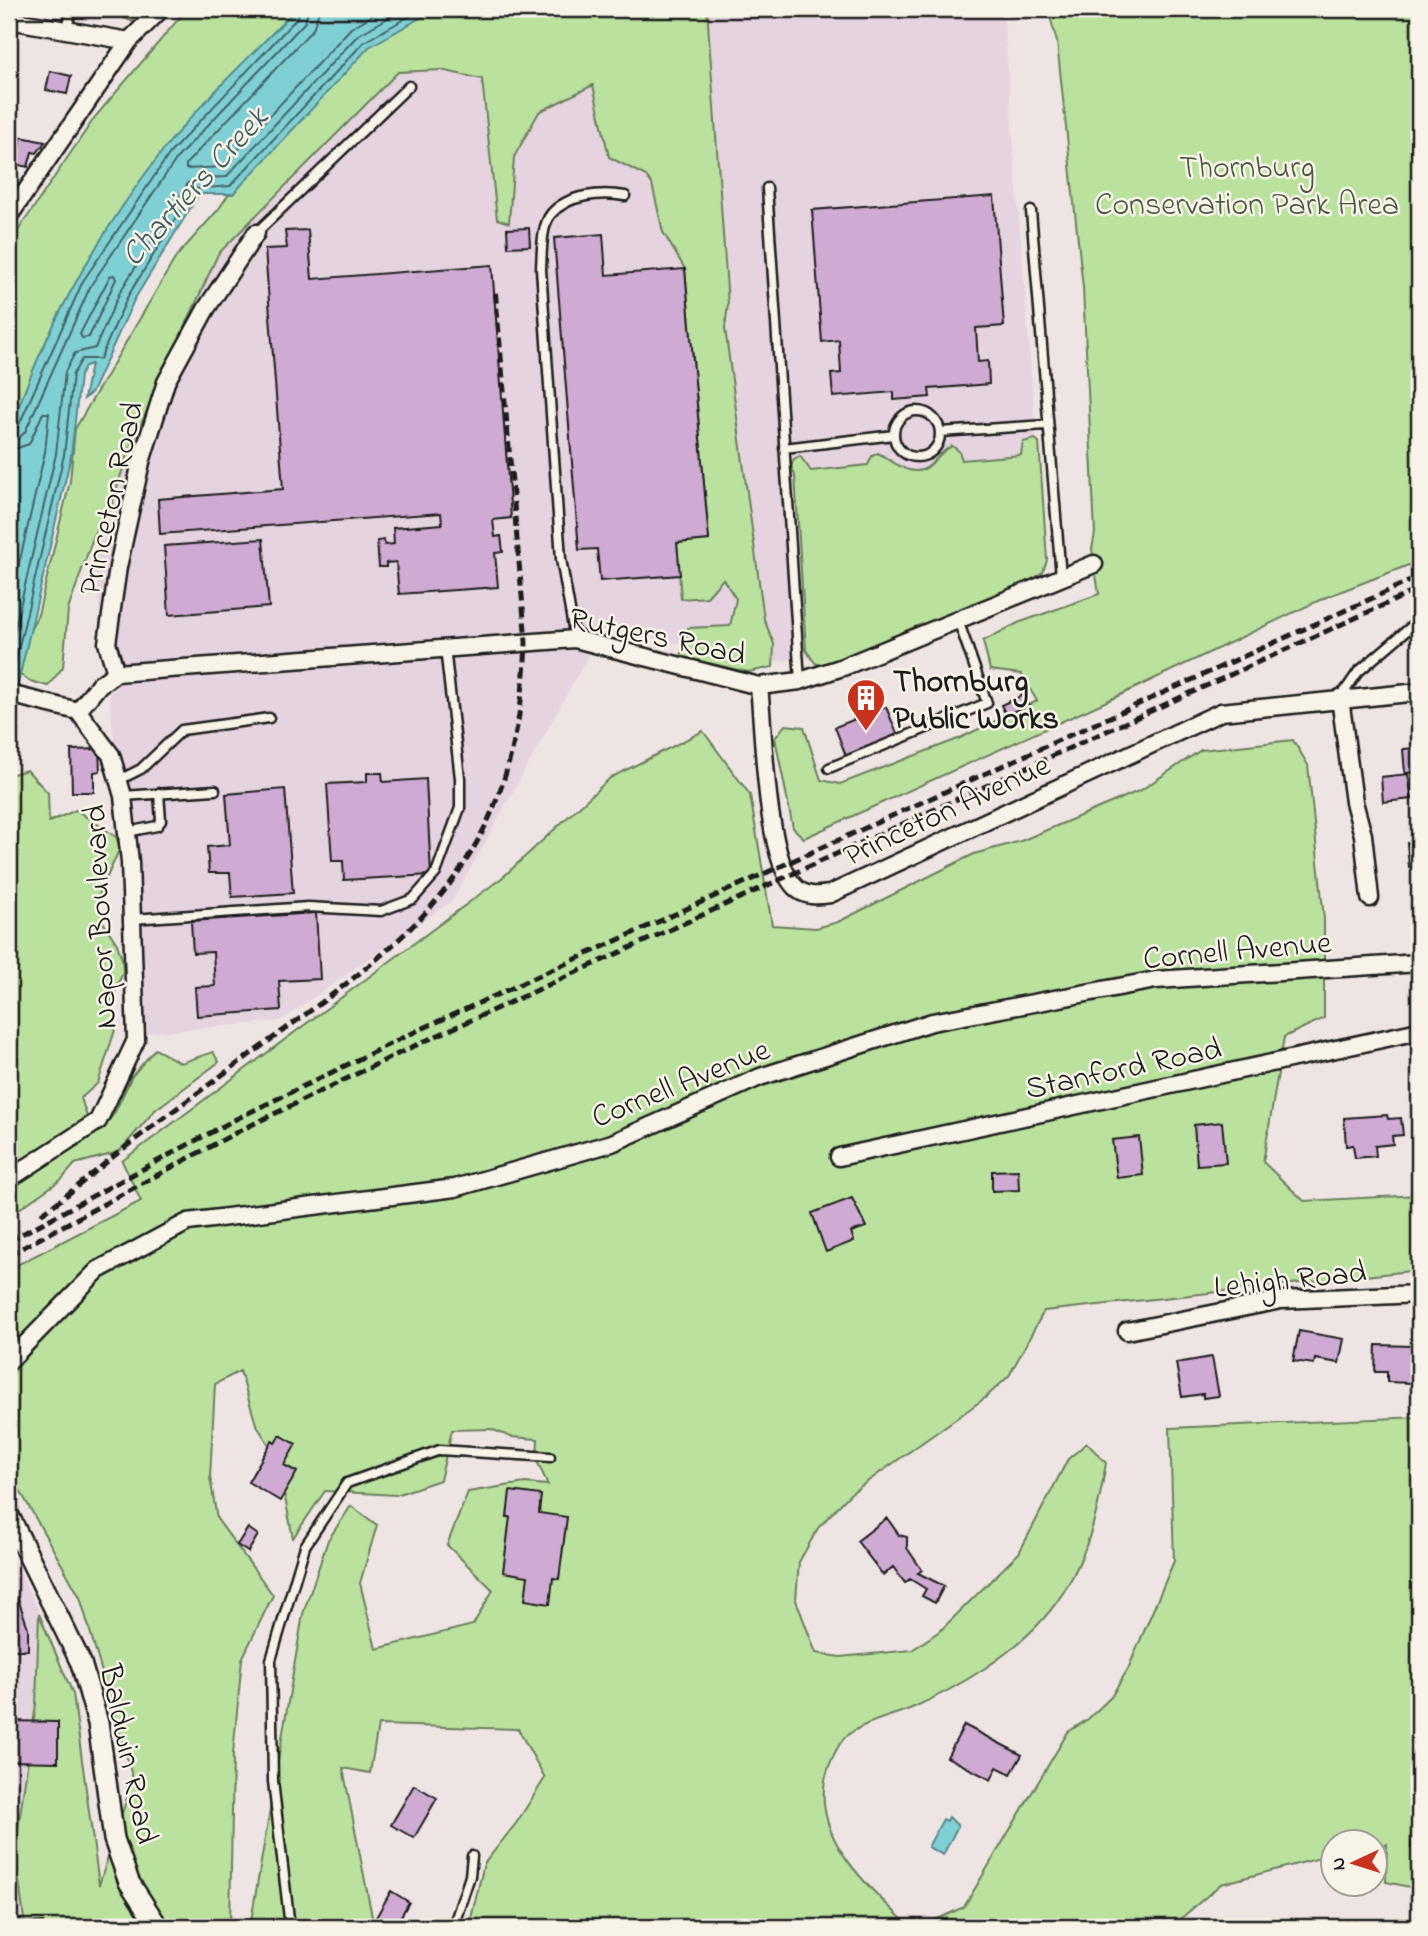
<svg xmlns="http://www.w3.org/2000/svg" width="1428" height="1936" font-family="'Indie Flower',sans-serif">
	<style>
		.built { fill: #e5d3df }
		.green { fill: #bae29e; stroke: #6b7f5d; stroke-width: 2 }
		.water { fill: #7fd0d5; stroke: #57888b; stroke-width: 2 }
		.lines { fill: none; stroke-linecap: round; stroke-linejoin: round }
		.shore { stroke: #446466; stroke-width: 2 }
		.building { fill: #cfaad3; stroke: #1c1c1c; stroke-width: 2 }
		.service-casing { stroke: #1c1c1c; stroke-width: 13 }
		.minor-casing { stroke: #1c1c1c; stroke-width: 21 }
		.tertiary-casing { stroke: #1c1c1c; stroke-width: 24 }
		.service { stroke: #f7f3e8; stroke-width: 8 }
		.minor { stroke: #f7f3e8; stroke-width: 16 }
		.tertiary { stroke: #f7f3e8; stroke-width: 19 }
		.rail { stroke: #1c1c1c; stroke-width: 5; stroke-dasharray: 10 5; stroke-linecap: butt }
		.labels { text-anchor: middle; stroke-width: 5; stroke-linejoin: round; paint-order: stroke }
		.park-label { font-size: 32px; fill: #4b5743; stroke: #f7f3e8 }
		.street-label { font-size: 32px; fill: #1c1c1c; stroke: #f7f3e8 }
		.poi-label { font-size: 32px; font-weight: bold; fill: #1c1c1c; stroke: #f7f3e8; text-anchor: start }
		.water-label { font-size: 33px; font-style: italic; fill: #3f5b5d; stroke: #f7f3e8 }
	</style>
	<rect width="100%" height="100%" fill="#efe4e4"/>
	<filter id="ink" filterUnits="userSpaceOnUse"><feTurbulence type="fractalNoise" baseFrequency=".0143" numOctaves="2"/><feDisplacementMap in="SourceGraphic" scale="14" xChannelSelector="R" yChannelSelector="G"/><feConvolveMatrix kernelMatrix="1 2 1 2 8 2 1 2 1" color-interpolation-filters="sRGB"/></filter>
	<g filter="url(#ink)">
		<path class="built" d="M673,9H1003L1038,463L817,658L764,662L604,627L453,900L280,1021L147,1033L94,559L127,455L218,254L398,72L459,69Z
			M9,1552L37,1607L62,1701L61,1927H9Z"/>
		<path class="green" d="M101,9H154L139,24Z
			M187,9H296L165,148L9,453V244L95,117Z
			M412,9H707L728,304L725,328L764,619L774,644L773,667L748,672L681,657L688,628L730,626L736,599L723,579L707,597L681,599L677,543L709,539L685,269L663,232L652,184L646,176L609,157L593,85L539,112L514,157L509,223L497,219L482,79L441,70L398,72L218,254L127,455L109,514L97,526L68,610L63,667L48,686L30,681L10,668L38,615L70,481L75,429L176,257L218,210L246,169L369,33Z
			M1048,9H1419V561L1324,598L1118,696L804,838L793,828L775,738L785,725L804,727L821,780L840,784L958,739L1037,701L1021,674L990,670L983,641L1018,623L1099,594L1092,549L1095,533L1083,288L1057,42Z
			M1035,439L1039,442L1047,560L1043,572L1029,583L822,666L815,663L806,650L795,475L791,467L794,459L800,456L811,471L868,465L872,456L878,453C893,461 913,481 930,465C938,457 942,451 952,446L959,451L962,460L1021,455L1023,442Z
			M703,731L750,795L772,925L816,928L838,922L974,854L1021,841L1141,790L1201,750L1293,740L1308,765L1324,919V1018L1284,1037L1263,1162L1304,1201L1419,1195V1270L1044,1311L1009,1376L985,1398L850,1494L818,1528L799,1562L796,1600L816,1653L840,1657L912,1650L941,1630L1019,1553L1068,1459L1087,1443L1106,1463C1097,1520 1083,1574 1044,1618C1011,1656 957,1688 912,1708C893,1716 870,1720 852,1732C840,1739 834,1754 829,1766C806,1829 861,1880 902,1919L933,1921L964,1907L1068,1732L1088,1719L1111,1697L1128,1669L1174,1561L1170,1428L1419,1417V1889L1386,1882L1387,1844L1376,1851V1842H1334L1333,1863L1320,1858L1221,1884L1171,1927H469L484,1864L517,1822L545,1778L518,1729L378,1725L370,1773L343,1768L374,1927H250L303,1614L328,1540L351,1506L377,1525L360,1583L376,1649L473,1625L493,1590L447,1545L468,1492L525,1483L548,1485L537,1461L538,1439L511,1437L491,1429L452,1430L440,1480L396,1495L325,1491L293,1538L277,1458L256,1424L240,1371L215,1384L210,1477L217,1519L273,1595L242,1659L233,1754L230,1927H25L15,1850L36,1704L39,1614L73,1694L99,1885L133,1779L80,1597L9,1471V1377L24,1360L9,1361V1269L141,1201L122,1161L503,877L610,778Z
			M27,770L48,793L49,822L76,810L116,837L120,848L97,899L103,922L117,944L122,959L123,972L111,1001L115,1030L98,1083L81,1098L90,1126L105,1125L114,1114L132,1076L155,1049L181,1063L213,1052L219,1062L155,1110L119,1152L75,1164L62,1179L9,1216V775Z"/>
		<path class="water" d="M296,9H436L369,47L233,194H199L134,300L92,392L84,399L91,364L85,366L80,376L71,456L9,722V434C43,332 98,234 164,149C203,100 253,54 296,9Z
			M949,1817L958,1826L943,1855L928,1847L943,1819L947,1821Z"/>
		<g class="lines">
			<path class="shore" d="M320,9L313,29L186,164V169L222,167L351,28L383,9
				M114,275L116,279L89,337L82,338L80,334L110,276Z
				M9,431L18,427L83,281L170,153L298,17L300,9
				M9,440L18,439L25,432L91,285L177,158L305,22L309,9
				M9,451L29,444L43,413H49L45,452L9,607
				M9,653L56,454L65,372L75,353L95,348L120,292L188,183L198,178L226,177L358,35L404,9
				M10,685L64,455L73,374L82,359H100L128,296L194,189L230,186L364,42L422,9"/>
		</g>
		<path class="building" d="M50,71L71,76L67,94L46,90Z
			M21,137L45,142L37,153L32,152L28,167L15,164Z
			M994,196L1004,326L976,328L978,362L988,361L989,384L929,389L930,397L894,400V392L833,397L831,374L841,373L839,340L822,342L812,210Z
			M529,228L530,246L508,247L507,229Z
			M308,230L312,279L492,265L511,518L493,520L495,537L501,536L503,552L495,553L498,587L399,594L396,562L386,563V567H379L377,541L384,540L385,545L394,544L393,528L442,524L441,513L160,534L158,499L283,489L265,249L287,248L285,231Z
			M603,234L606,275L685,269L709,540L677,543L680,575L600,581L597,549L579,550L554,238Z
			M263,539L269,607L169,615L164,546Z
			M1023,695L1028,705L1006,715L1001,705Z
			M886,707L898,736L846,756L835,727Z
			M1419,748V772L1405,773L1403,749Z
			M99,749L100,771L94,772V792H72L71,750Z
			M367,773H382L383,782L426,779L431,875L344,880L343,861H332L327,784L367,782Z
			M1408,774L1412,799L1383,802L1381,777Z
			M285,789L293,893L232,897L230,873H209L207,847L230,845L226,794Z
			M1419,842V866L1409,867L1407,843Z
			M316,913L320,979L279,981L281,1010L197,1016L195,987L215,986L213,952L193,953L191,921Z
			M1387,1115L1388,1119L1401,1118L1403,1135L1392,1136L1393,1144L1375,1146L1376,1156L1355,1158L1353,1145L1346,1146L1344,1118Z
			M1222,1122L1226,1163L1197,1165L1194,1125Z
			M1139,1137L1143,1175L1117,1178L1112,1140Z
			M1018,1170L1019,1190L992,1191V1171Z
			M852,1198L866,1227L851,1232L854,1241L826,1252L812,1213Z
			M1299,1331L1344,1339L1339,1363L1315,1359L1314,1364L1293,1361Z
			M1376,1345L1414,1346L1412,1383L1387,1382V1372H1375Z
			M1212,1357L1219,1396L1203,1398V1394L1182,1397L1176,1363Z
			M280,1435L296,1444L284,1465L297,1472L280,1501L248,1482L272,1441L275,1443Z
			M510,1491L541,1495L539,1513L567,1517L559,1579L553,1578L550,1604L525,1600L528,1576L503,1572L510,1517H507Z
			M887,1518L899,1535L907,1537V1548L922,1570L918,1573L944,1586L935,1603L922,1596L926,1589L910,1579L905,1583L893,1567L883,1575L857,1541Z
			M248,1528L258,1535L248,1552L237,1545Z
			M18,1599L28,1628V1650H9V1603Z
			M9,1721L58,1722V1762L9,1761Z
			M964,1725L1022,1755L1011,1774L997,1767L991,1780L947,1757Z
			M414,1785L437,1798L414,1838L391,1825Z
			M1413,1810H1419V1848H1411Z
			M391,1891L409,1902L395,1927H385L374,1921Z
			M43,1922L44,1927H9V1924Z"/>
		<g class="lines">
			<g class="service-casing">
				<path id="service" d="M67,30L71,9
					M767,188L800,681
					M1031,211L1061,577
					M256,233L409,86
					M894 434a23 23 0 1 1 46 0a23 23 0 1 1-46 0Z
					M940,432L1046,425
					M784,448L894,435
					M575,639L561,559L541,269C542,253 541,226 551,214C568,194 602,192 625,196
					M1340,698L1358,672L1419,620
					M829,768L987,703L958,620
					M117,781L141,769L182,730L269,718
					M123,796L215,790
					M127,832L157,826L161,821L159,793
					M132,919L308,907L381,911L413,899L436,873L460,808V778L445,648
					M290,1927L273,1781L271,1660L305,1546L347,1483L440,1450L550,1457
					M453,1927L470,1876L472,1856"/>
			</g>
			<g class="minor-casing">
				<path id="minor" d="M9,20L129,41
					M9,216L129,41L161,9
					M116,673L107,643L118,567L141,462L166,382L206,309L256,233
					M759,686C764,731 765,857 795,887C805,897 817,896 830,894L1221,712L1419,692
					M9,694L78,711L111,755L123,796L130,862L136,1040L98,1121L9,1179
					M1340,698L1354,802L1363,835L1370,898
					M78,711L99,685L116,673L575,639L759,686L800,681L843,667L1094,564
					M839,1157L1419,1031
					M1127,1331L1281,1300L1419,1294
					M9,1361L98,1270L188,1222L455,1188L612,1143L760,1077L932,1022L1156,980L1419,963"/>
			</g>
			<g class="tertiary-casing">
				<path id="tertiary" d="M9,1516L81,1663L98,1723L114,1839L129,1882L158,1927"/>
			</g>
			<use href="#service" class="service"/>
			<use href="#minor" class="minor"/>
			<use href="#tertiary" class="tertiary"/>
			<path class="rail" d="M41,1214C72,1193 99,1167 128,1145C159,1121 191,1098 222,1075C399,945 516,883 526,642L495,288
				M9,1241L234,1120L406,1036L1419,577
				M9,1255L241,1130L412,1047L1419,589"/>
		</g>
	</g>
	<defs>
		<g id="building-pin" transform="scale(2.0125)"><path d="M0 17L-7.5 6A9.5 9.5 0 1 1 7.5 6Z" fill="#c8321e" stroke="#f7f3e8"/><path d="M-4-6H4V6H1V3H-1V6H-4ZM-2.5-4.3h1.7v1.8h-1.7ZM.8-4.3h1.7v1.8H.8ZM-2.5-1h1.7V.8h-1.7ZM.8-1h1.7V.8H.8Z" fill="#fff"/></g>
	</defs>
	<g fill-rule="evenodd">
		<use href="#building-pin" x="866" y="698"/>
	</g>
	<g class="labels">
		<g class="park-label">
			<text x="1247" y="177">Thornburg<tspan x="1247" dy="37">Conservation Park Area</tspan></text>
		</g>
		<g class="street-label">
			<text transform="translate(110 498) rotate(-77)" y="11">Princeton Road</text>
			<text transform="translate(658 635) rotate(12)" y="11">Rutgers Road</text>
			<text transform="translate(946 809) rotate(-25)" y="11">Princeton Avenue</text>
			<text transform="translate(99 917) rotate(-93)" y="11">Napor Boulevard</text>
			<text transform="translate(1237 949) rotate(-5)" y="11">Cornell Avenue</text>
			<text transform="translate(1123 1067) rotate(-12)" y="11">Stanford Road</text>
			<text transform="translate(680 1082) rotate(-22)" y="11">Cornell Avenue</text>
			<text transform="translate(1290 1278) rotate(-6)" y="11">Lehigh Road</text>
			<text transform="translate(130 1754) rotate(78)" y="11">Baldwin Road</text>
		</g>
		<g class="poi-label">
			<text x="893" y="691">Thornburg<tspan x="893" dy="37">Public Works</tspan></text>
		</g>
		<g class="water-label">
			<text transform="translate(193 185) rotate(-48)" y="12">Chartiers Creek</text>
		</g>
	</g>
	<rect width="1428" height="1936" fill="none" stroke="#f7f3e8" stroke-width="35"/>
	<rect x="18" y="18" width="1393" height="1901" fill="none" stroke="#1c1c1c" stroke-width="2.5" filter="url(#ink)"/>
	<g transform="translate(1354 1863) rotate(266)"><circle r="33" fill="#f7f3e8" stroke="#9f9d96" stroke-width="2"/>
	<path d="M0-5L12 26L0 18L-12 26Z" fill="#c8321e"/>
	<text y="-10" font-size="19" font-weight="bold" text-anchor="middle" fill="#1c1c1c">N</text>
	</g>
</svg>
